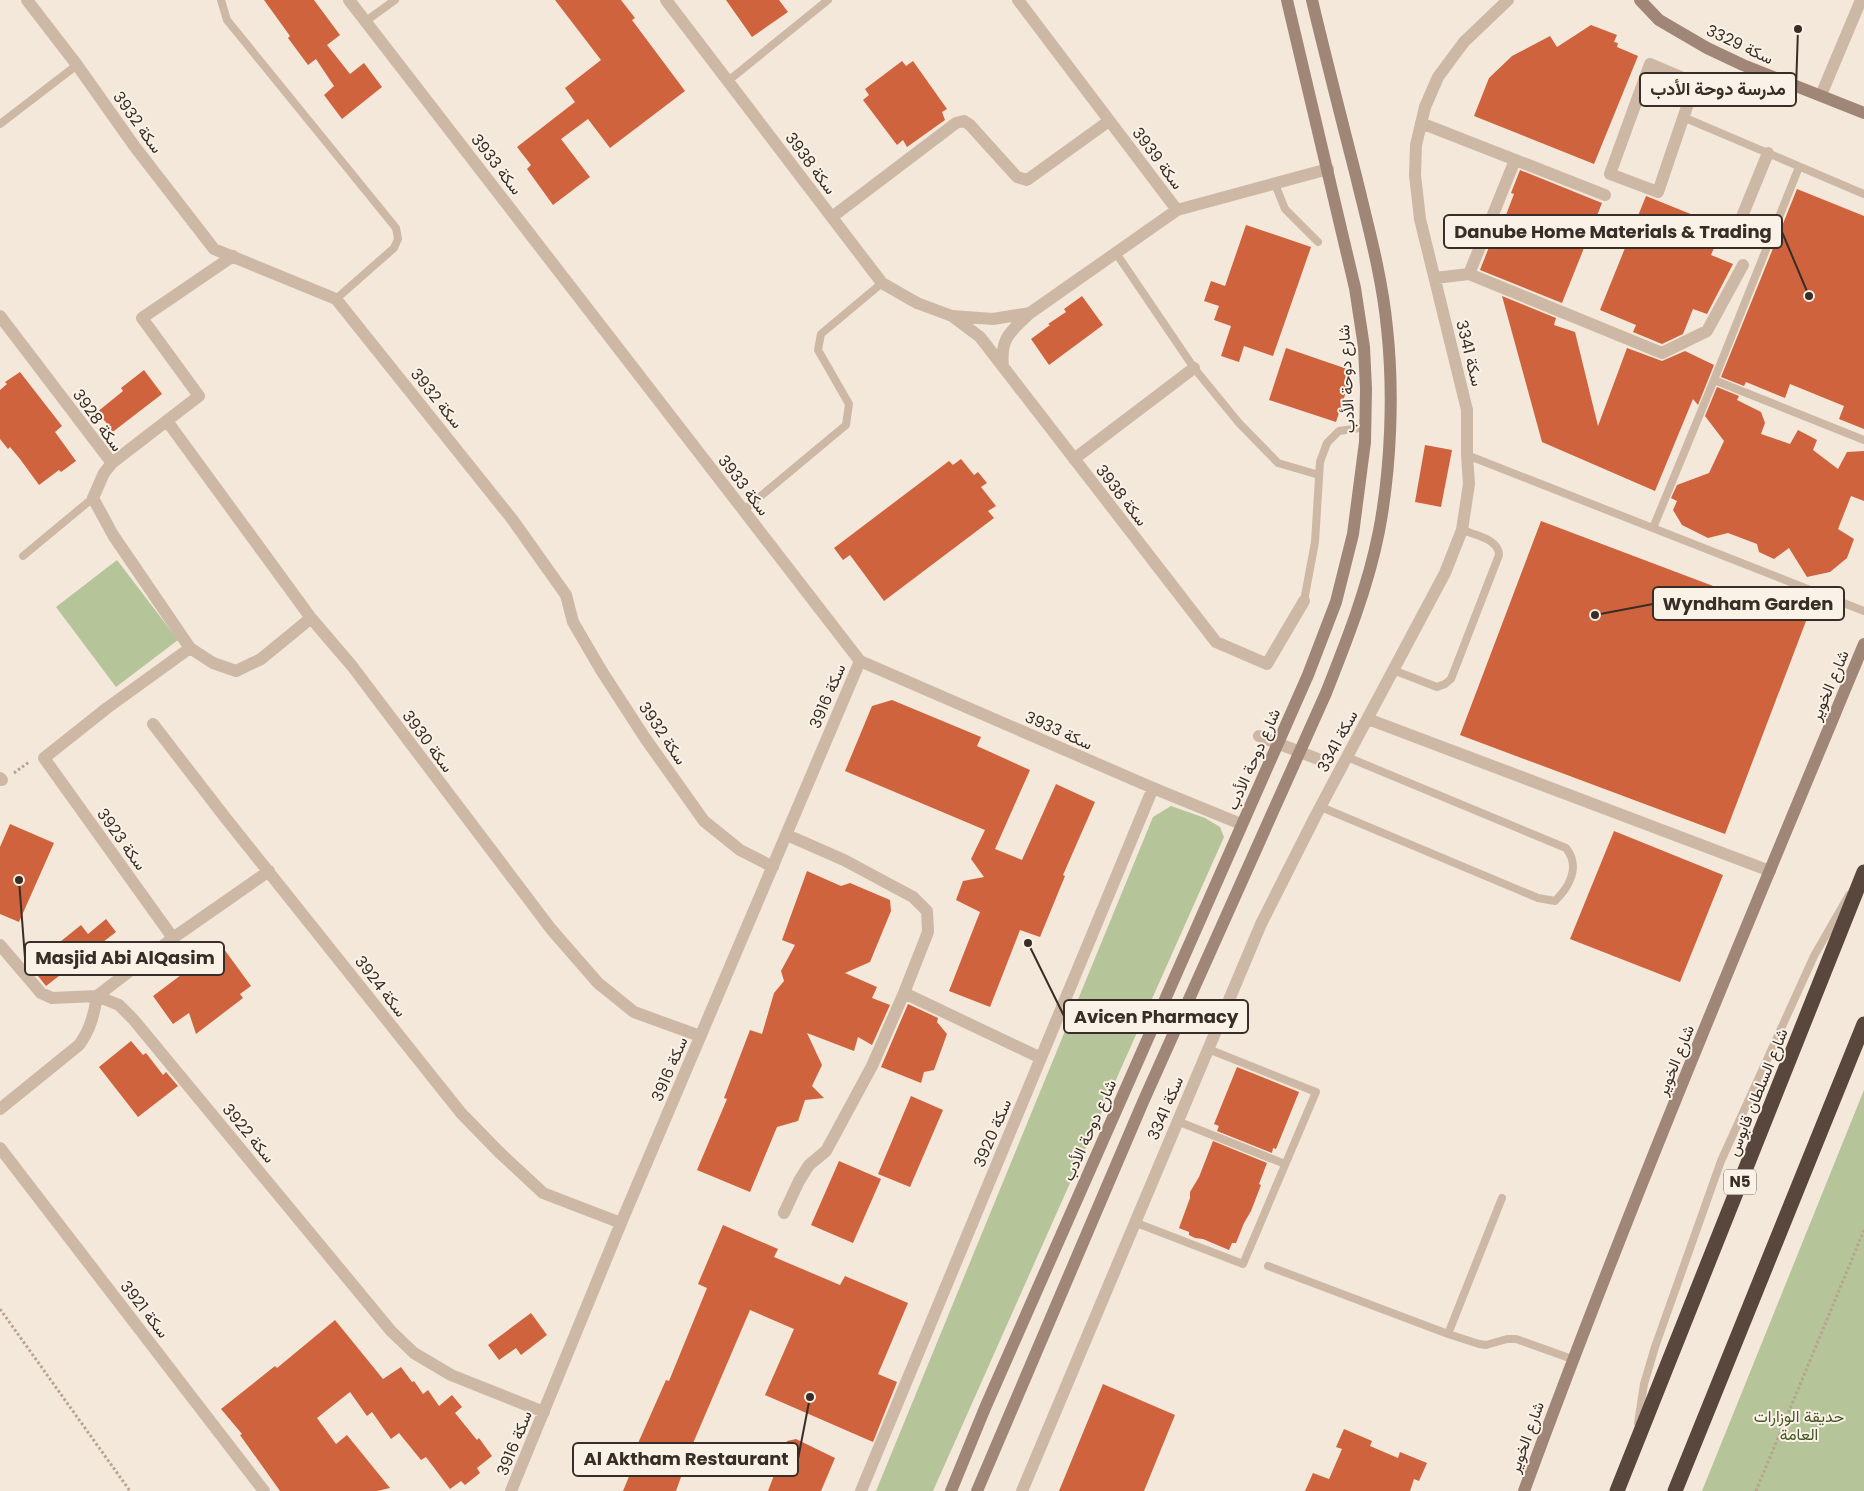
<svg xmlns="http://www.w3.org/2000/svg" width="1864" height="1491" font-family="Poppins,Vazirmatn,sans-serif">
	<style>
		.green { fill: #b5c499 }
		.building { fill: #cf633d }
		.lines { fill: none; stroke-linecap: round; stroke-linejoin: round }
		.path { stroke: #b9a28f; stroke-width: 3; stroke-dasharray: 2.5 2.5; stroke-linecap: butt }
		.lane { stroke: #cdb8a5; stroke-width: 8 }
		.street { stroke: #cdb8a5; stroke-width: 12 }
		.secondary { stroke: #a08676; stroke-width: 12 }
		.highway { stroke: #59463d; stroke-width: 15 }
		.labels { text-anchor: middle; stroke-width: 4; stroke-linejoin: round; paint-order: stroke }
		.shield { fill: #fbf2e7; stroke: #726861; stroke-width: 1 }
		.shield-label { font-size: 15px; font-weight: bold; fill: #382d27 }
		.street-label { font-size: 16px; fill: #382d27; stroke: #fbf2e7 }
		.park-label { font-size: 16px; fill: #465829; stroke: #fbf2e7 }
		.leader { fill: none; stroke: #382d27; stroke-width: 2 }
		.callout-dot { fill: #382d27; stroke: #fbf2e7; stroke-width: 2 }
		.callout { fill: #fbf2e7; stroke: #382d27; stroke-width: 2 }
		.callout-label { font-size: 18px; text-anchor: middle; font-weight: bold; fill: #382d27 }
	</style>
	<rect width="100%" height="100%" fill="#f4e8da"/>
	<path class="green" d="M117,560L178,640L116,687L56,607Z
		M1171,806L1205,818L1220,827L1224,837L933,1491H876L1153,817Z
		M1864,1090V1491H1702Z"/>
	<path class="building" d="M264,0H314L340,35L327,45L350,74L364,63L382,87L342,119L324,95L334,86L316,59L308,65L288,38L290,36Z
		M555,0H621L635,18L632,20L685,91L610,148L588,119L561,139L590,177L553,205L527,169L531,165L517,147L575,102L565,88L601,60Z
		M726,0H779L788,12L752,37Z
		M1591,25L1617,35L1614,42L1618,43L1617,47L1638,56L1594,164L1474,116L1489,78L1512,56L1550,36L1557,47Z
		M902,61L906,66L913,61L947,109L942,112L945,120L907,147L903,140L897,145L863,100L869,95L865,89Z
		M1520,170L1602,203L1562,303L1480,270L1489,247L1493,249L1514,194L1511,193Z
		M1797,189L1864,216V429L1839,419L1844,406L1790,384L1785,398L1746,382L1744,386L1721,377Z
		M1646,196L1723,227L1711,255L1733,264L1707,314L1693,309L1683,334L1662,344L1633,332L1636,325L1600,310Z
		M1246,225L1311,247L1273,356L1244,346L1239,362L1221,356L1231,326L1214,320L1219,306L1204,301L1211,281L1225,286Z
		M1082,296L1103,325L1049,365L1031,339L1050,325L1048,324L1066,312L1064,309Z
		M1502,296L1556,318L1554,325L1575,332L1598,426L1627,348L1662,361L1685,351L1714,365L1698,405L1693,399L1655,491L1542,442Z
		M1286,348L1353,371L1336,422L1269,400Z
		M144,370L162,394L110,434L106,422L96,413L123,391L121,388Z
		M20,372L62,426L55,432L76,461L61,472L59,470L39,485L20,459L10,447L8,449L0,439V390L7,384L5,382Z
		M1717,387L1739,396L1737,400L1761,412L1765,423L1761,434L1790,444L1798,430L1817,440L1813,450L1838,469L1847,452L1864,451V501L1851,496L1838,529L1854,539L1847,558L1830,572L1807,577L1789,548L1774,559L1759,552L1757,544L1728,533L1708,538L1682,525L1673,510L1677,501L1671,498L1677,485L1709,473L1724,441L1705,416Z
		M1425,445L1452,450L1441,507L1415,502Z
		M961,459L974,475L978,472L987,483L981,487L996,506L988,511L994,518L884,601L850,555L843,560L834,548L949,461L953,465Z
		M1541,521L1806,621L1725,834L1460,735Z
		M892,700L981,737L977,746L1030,770L995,849L1022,860L1056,784L1095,802L1063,875L1065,876L1040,937L1020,930L990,1007L949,991L980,912L956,900L963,881L984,877L971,859L985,830L845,771L872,706Z
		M10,824L54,843L19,922L0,914V847Z
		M1614,831L1723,875L1680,982L1570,939Z
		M807,871L841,886L850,883L890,900L891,911L870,962L845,973L877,987L872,998L890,1005L872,1045L858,1037L854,1051L807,1033L822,1065L812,1086L824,1098L805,1100L798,1121L777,1127L750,1192L697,1170L727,1099L724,1098L750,1030L762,1034L774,993L784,981L781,971L795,945L782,940Z
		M106,919L116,932L46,986L30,966L81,925L88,934Z
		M221,945L251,986L240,994L243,998L196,1034L189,1013L173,1024L153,996Z
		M908,1004L938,1018L937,1022L947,1034L934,1070L924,1072L921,1083L881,1067Z
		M131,1041L143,1055L146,1053L163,1075L166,1072L178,1086L138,1117L99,1067Z
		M1237,1067L1299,1092L1276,1149L1273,1148L1272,1153L1217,1131L1219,1126L1214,1124Z
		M911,1096L943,1110L910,1187L878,1174Z
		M1213,1141L1267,1163L1259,1184L1261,1185L1251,1211L1244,1223L1236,1243H1232L1229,1250L1203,1239L1195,1238L1189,1235V1232L1179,1228L1190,1198V1192L1199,1177Z
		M839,1161L881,1179L853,1243L811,1225Z
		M723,1225L778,1249L774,1257L840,1285L845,1276L908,1303L878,1374L897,1382L873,1442L765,1395L794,1329L750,1310L679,1476L681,1477L676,1491H623L639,1452L635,1450L666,1380L669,1381L707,1288L698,1284Z
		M531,1313L547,1335L521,1355L516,1348L499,1360L488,1345Z
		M335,1320L383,1379L401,1367L412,1382L414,1381L423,1394L428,1390L439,1406L452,1395L462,1407L455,1413L477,1440L479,1438L492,1456L477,1468L480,1473L465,1485L461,1481L450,1489L426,1457L421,1460L399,1433L391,1439L372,1412L367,1416L350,1392L317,1418L336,1444L347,1435L390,1488L377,1491H280L240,1435L242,1434L221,1409L275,1366L277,1368Z
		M1103,1384L1175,1415L1144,1491H1059Z
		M1344,1429L1372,1441L1370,1446L1398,1458L1400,1452L1427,1463L1419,1481L1414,1479L1410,1491H1305L1313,1473L1329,1479L1342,1449L1336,1447Z
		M796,1439L835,1458L821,1491H768L787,1441Z"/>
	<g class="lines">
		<path class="path" d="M14,773L29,762
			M0,1309L130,1491
			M1756,1491L1864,1230"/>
		<path class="lane" d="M221,0L227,20L396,228L398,239L394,248L336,299
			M366,21L395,0
			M728,81L828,0
			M1683,117L1864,194
			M0,124L77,65
			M1799,167L1714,380L1864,440
			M1275,184L1285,209L1318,242
			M1116,253L1194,368L1239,423L1278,463L1319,475
			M1467,455L1864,611
			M744,510L846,425L849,404L818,350L821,334L882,283
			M1653,528L1714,380
			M23,556L93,498
			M1304,601L1315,542L1320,462L1327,443L1339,431L1366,427
			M1393,670L1437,687L1445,684L1451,679L1499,555C1499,539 1475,535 1462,530
			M1321,807L1538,898L1555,901C1569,887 1581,867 1566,848L1347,757
			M1177,1121L1285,1164
			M1134,1222L1243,1264L1316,1092L1208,1049
			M1268,1266L1448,1334L1479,1344L1486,1345L1507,1339H1516L1572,1359
			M1448,1334L1502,1198
			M1638,1423L1644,1384L1655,1347L1721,1161L1814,956L1849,895"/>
		<path class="street" d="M27,0L77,65L135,147L214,249L336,299L512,519L566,595L573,622L601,670L645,738L704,821L740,850L773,867
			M349,0L860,661L1153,788L1241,824
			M666,0L882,283L917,303L952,316L993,319L1030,313L1177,210L1328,169
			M1018,0L1177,210
			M1650,64L1695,83L1658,192L1610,174Z
			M1821,95L1861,0
			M1421,123L1605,195
			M832,217L956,123L964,121L970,125L1017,177L1027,180L1109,121
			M1741,219L1768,153
			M1469,274L1515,160
			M1435,278L1469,274L1662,353L1707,331L1743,265
			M0,316L112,463
			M952,316L980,337L1216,642L1267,664L1304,601
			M1003,367C1000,338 1010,332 1030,313
			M167,421L311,618L352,666L551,929L598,983L634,1012L700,1036
			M1074,459L1194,368
			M190,648L113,535L93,498L104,473L112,463L199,396L142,318L233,256
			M1368,719L1770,871
			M153,724L224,816L461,1113L499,1152L543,1193L621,1223
			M1259,736L1318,759
			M0,778L2,780
			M787,835L844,860L913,897L927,911L928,932L904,993L1041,1058
			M173,938L44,758L107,708L190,648L213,663L236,671L261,659L311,618
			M0,945L41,993L52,998L97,996L119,1005L133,1019L391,1331L414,1353L451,1375L544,1412
			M97,996L173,938L269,871
			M0,1109L79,1045C90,1030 94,1015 97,996
			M0,1148L264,1491
			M784,1213L799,1181L809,1165L826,1151L872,1066L904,993
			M511,1491L621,1223L860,661
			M861,1491L1153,788
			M1022,1491L1261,924L1316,815L1445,573L1462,530L1469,484L1467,455V410L1420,219L1415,175L1416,145L1425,107L1438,77L1464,42L1508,0"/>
		<path class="secondary" d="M1640,0L1659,20L1707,48L1743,65L1864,113
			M951,1491L985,1408L1308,675L1336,602L1353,534L1365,442L1366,389L1364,347L1355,288L1287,0
			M977,1491L1143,1102L1326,693C1347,640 1368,587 1379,531C1391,468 1394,392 1387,328C1382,276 1368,226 1356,176C1341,117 1326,59 1312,0
			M1524,1491C1629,1205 1747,925 1864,644"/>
		<path class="highway" d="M1617,1491L1864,872
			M1675,1491L1864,1024"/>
	</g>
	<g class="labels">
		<rect class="shield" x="1724" y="1169.5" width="32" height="25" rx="4"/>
		<g class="shield-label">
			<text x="1740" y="1187">N5</text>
		</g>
		<g class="street-label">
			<text transform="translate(1740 44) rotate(25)" y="6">سكة 3329</text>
			<text transform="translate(138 122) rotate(54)" y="6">سكة 3932</text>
			<text transform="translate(1158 158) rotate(53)" y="6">سكة 3939</text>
			<text transform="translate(811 163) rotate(53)" y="6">سكة 3938</text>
			<text transform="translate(497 164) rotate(52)" y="6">سكة 3933</text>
			<text transform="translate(1470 353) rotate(76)" y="6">سكة 3341</text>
			<text transform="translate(1346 379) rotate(-93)" y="6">شارع دوحة الأدب</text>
			<text transform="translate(437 398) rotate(51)" y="6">سكة 3932</text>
			<text transform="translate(98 420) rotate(54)" y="6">سكة 3928</text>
			<text transform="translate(744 485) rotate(52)" y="6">سكة 3933</text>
			<text transform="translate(1122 495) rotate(52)" y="6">سكة 3938</text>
			<text transform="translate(1829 685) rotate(-67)" y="6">شارع الخوير</text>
			<text transform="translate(827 696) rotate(-67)" y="6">سكة 3916</text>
			<text transform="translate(1059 730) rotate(24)" y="6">سكة 3933</text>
			<text transform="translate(663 733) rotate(56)" y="6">سكة 3932</text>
			<text transform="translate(428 741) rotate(53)" y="6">سكة 3930</text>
			<text transform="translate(1337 741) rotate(-62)" y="6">سكة 3341</text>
			<text transform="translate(1253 759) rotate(-66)" y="6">شارع دوحة الأدب</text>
			<text transform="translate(122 839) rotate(54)" y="6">سكة 3923</text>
			<text transform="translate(381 986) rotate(52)" y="6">سكة 3924</text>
			<text transform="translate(1675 1060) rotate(-68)" y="6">شارع الخوير</text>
			<text transform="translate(669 1069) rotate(-67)" y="6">سكة 3916</text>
			<text transform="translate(1757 1092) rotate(-68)" y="6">شارع السلطان قابوس</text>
			<text transform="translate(1165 1108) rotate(-67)" y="6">سكة 3341</text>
			<text transform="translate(1089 1130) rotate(-66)" y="6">شارع دوحة الأدب</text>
			<text transform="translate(249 1133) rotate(50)" y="6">سكة 3922</text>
			<text transform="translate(992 1133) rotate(-67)" y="6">سكة 3920</text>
			<text transform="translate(145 1309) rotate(52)" y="6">سكة 3921</text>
			<text transform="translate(1526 1437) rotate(-70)" y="6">شارع الخوير</text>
			<text transform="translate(514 1443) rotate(-68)" y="6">سكة 3916</text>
		</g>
		<g class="park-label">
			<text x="1799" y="1422">حديقة الوزارات<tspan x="1799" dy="18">العامة</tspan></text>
		</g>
	</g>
	<path class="leader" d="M1798 29L1796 89M1809 296L1782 232M1595 615L1653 604M19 880L25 958M1028 943L1064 1016M810 1397L798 1459"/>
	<g class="callout-dot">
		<circle cx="1798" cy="29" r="5"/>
		<circle cx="1809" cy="296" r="5"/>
		<circle cx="1595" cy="615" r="5"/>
		<circle cx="19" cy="880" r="5"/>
		<circle cx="1028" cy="943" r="5"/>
		<circle cx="810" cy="1397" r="5"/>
	</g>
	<g class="callout">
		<rect x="1640" y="73" width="156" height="33" rx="5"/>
		<rect x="1444" y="215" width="338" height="33" rx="5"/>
		<rect x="1653" y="587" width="191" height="33" rx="5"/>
		<rect x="25" y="942" width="199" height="33" rx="5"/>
		<rect x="1064" y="1000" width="184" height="33" rx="5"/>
		<rect x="573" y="1443" width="225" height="33" rx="5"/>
	</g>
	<g class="callout-label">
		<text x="1718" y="95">مدرسة دوحة الأدب</text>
		<text x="1613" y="238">Danube Home Materials &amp; Trading</text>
		<text x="1748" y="610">Wyndham Garden</text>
		<text x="125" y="964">Masjid Abi AlQasim</text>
		<text x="1156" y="1023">Avicen Pharmacy</text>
		<text x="686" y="1465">Al Aktham Restaurant</text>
	</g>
</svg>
